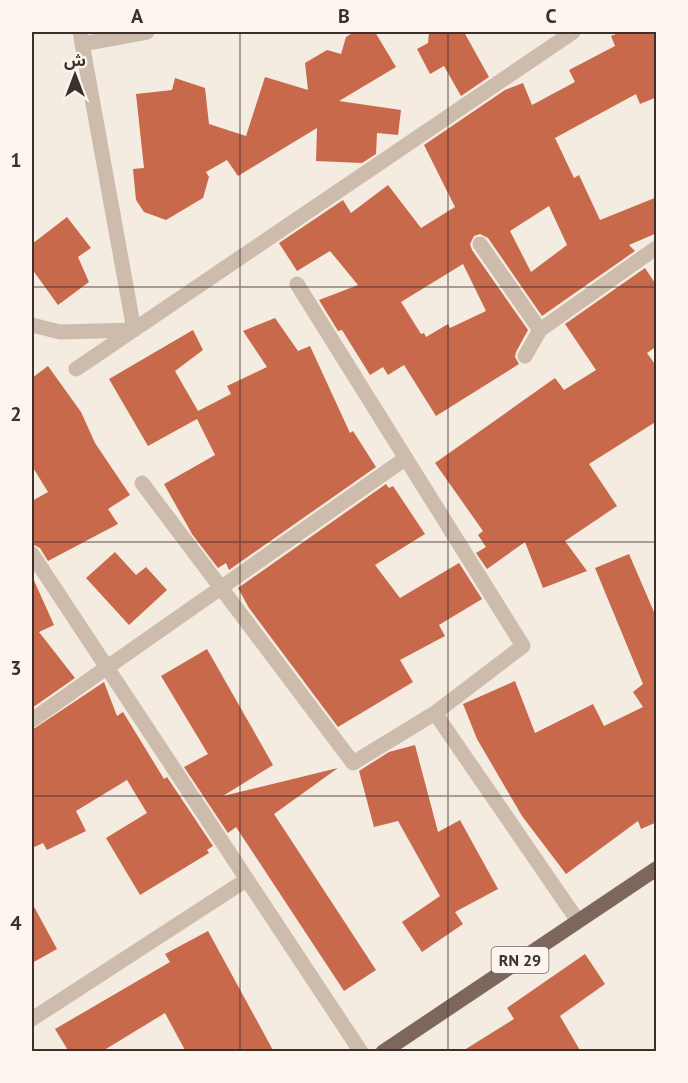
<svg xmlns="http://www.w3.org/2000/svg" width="688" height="1083" font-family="'PT Sans','Noto Sans Arabic',sans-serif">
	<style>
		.building { fill: #c8694b; fill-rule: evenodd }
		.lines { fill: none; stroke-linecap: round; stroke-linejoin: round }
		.minor { stroke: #cdbbac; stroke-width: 15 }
		.major { stroke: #7d675c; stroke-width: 15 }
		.grid { fill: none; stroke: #3b302b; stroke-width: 1.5; stroke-opacity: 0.55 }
		.labels { text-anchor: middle; stroke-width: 6; stroke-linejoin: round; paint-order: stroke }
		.shield { fill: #fbf5ee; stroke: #756b66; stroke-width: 1.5 }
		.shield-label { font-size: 16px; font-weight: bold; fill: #3b302b }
		.neatline { fill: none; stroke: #3b302b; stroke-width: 2 }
		.grid-label { font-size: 20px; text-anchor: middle; font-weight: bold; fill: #3b302b }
	</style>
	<rect width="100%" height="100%" fill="#f4ebe1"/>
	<path class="building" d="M354,32H375L396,67L339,101L401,110L398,135L377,133L376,154L362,163L316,161L317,128L238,176L227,160L206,172L209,177L203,198L166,220L144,212L136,200L133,169L144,168L136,94L172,90L175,78L205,88L209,124L246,136L265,77L308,90L305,63L327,50L341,54L346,37Z
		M429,32H464L489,77L461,96L444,66L430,74L417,49L428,43Z
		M621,32H657V97L640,104L636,94L555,138L574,178L579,175L600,220L657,197V233L629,245L635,251L542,316L488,238L480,234L474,236L470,244L472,250L528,330L516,352L515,357L519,364L436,416L404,365L388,375L383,367L370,375L342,330L338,331L319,300L358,285L330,251L297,271L279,243L343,200L351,213L388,185L421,228L455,207L424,145L505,90L523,83L532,105L575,82L569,70L615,46L611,36ZM549,206L567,245L531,272L510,231ZM463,264L486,311L450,328L448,324L426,337L424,333L421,334L401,302Z
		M67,217L91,248L78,257L89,282L58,305L32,269V244Z
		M645,268L657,286V346L647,353L657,367V421L589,464L617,506L565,541L587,571L543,588L525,542L487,569L476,553L486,547L478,535L483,531L435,463L555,378L564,390L596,370L565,324Z
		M275,318L298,351L310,346L350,433L353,431L376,467L229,570L226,563L218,568L192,534L164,484L215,455L197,419L148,446L109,379L193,330L203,350L175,371L198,411L231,394L227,386L267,367L243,331Z
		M48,366L81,412L95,443L130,495L108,509L118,524L48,561L40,548L32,544V501L48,492L32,466V378Z
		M386,484L389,488L393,486L425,534L375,565L400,598L459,563L482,599L439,625L445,636L400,660L413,682L338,727L249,608L238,588Z
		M115,552L136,575L146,567L167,590L129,625L86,578Z
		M629,554L657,619V822L641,829L638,821L566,874L522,816L477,739L463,704L515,681L535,733L593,704L604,726L643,707L633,692L643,684L595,568Z
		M32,576L54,625L39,632L75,678L32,708Z
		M207,649L273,765L223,796L338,768L274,814L376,970L344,991L236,827L228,833L184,767L208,754L161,676Z
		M104,682L117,716L123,712L164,779L167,777L213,846L207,850L209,853L140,895L106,838L147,813L127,780L76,811L86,831L47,850L43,843L32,848V730Z
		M415,745L438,832L460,820L498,889L455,912L463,924L422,952L402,922L440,896L398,821L374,827L359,771L389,752Z
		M32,903L57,949L32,963Z
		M208,931L274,1052H186L165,1013L101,1052H69L55,1029L170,962L165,954Z
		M585,954L605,984L560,1016L581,1052H461L514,1019L507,1008Z"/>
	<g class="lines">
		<path class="minor" d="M82,44L147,32
			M480,244L540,330
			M32,325L60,332L134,330L80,32
			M525,356L540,330L656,248
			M76,369L573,32
			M142,483L353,763L435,713L523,646L297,284
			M32,554L361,1052
			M435,713L578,921
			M32,720L406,458
			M32,1019L246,880"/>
		<path class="major" d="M383,1052L656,869"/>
	</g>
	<path class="grid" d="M240,32V1052M448,32V1052M32,287H656M32,542H656M32,796H656"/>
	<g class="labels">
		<rect class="shield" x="491.5" y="947" width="57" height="26" rx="4.5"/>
		<g class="shield-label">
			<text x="520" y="966">RN 29</text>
		</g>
	</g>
	<rect width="688" height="1083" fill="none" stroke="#fbf5ee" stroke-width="66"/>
	<g transform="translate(75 75)" stroke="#fbf5ee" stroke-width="4.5" paint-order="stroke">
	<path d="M0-4.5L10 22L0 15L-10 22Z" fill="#3b302b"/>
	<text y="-9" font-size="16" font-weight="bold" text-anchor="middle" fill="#3b302b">ش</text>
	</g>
	<rect x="33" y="33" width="622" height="1017" class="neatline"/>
	<g class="grid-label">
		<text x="137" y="23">A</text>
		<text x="344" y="23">B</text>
		<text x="551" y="23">C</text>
		<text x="16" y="167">1</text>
		<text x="16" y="421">2</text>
		<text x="16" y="675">3</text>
		<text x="16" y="930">4</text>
	</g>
</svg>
